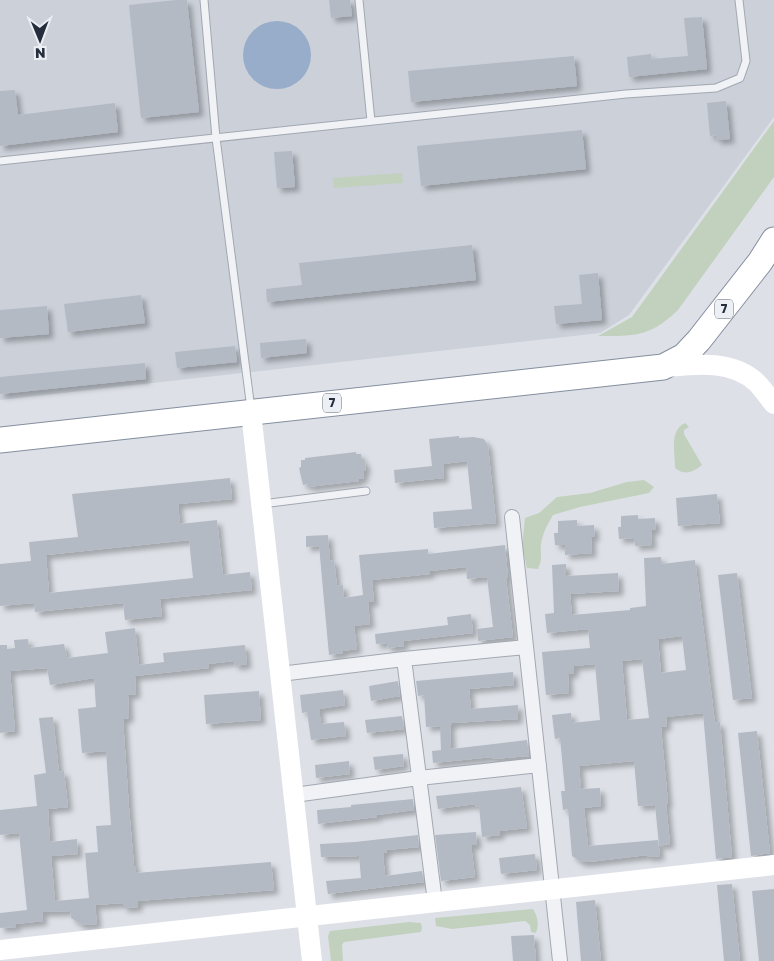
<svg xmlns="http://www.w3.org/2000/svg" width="774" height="961" font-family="'Golos Text',sans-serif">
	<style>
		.built { fill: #cbd0d9 }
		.green { fill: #c2d1be }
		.water { fill: #97adc9 }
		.building { fill: #b4bac4; fill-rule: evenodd; filter: url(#shadow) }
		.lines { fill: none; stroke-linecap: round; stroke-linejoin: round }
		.lane-casing { stroke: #a2a8b1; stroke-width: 9 }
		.street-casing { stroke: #a2a8b1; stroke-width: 16 }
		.highway-casing { stroke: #848e9e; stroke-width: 27 }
		.lane { stroke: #f0f2f6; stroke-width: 7 }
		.street { stroke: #f0f2f6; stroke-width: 14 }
		.secondary { stroke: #fff; stroke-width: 20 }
		.highway { stroke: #fff; stroke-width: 25 }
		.labels { text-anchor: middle; stroke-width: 4.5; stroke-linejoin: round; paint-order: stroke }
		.shield { fill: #ecf0f5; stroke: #616875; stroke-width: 1 }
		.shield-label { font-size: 12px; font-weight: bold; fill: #262e3e }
	</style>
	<defs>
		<filter id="shadow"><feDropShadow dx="4.5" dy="4.5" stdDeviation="2.5" flood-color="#0004"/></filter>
	</defs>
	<rect width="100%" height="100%" fill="#dde1e7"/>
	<path class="built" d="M0,0H774V117L629,315L600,333L0,400Z"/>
	<path class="green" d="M774,121V177L678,310C650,337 635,336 598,336L632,317Z
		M402,173L403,183L334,188L333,178Z
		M685,423L689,427L684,430V434L702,465C693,472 685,476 675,468C675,453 669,430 685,423Z
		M644,480L654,487L649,493L580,507L553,515C548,524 542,534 541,545C540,555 543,558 538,569L527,568L522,547L525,518L539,513L557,497L590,493L627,482Z
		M533,909C538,917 539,924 536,933L531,932L530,925L525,921L452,929L436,926L435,918Z
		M409,922L421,923L422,928L421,932L344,942L342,945L343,961H331L328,936L330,931Z"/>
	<path class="water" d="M243 55a34 34 0 1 1 68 0a34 34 0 1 1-68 0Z"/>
	<path class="building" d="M176,0H187L199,112L141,118L129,5Z
		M329,0H350L352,16L331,18Z
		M702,17L707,69L629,77L627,57L651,54V59L688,56L684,18Z
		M574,56L577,86L411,102L408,71Z
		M15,90L18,115L115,103L118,132L0,146V91Z
		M726,101L730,139L717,140L716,135L710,136L707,103Z
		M582,130L586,169L421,186L417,146Z
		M292,151L295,187L277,188L274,152Z
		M472,245L476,280L267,302L266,289L302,285L299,263Z
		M598,273L602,320L556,324L554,306L582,304L579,275Z
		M141,295L145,323L68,332L64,304Z
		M47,306L49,334L0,338V310Z
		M306,339L307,353L261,358L260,343Z
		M235,346L237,362L177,368L175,352Z
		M145,363L146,379L0,394V377Z
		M459,436V438L473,437L484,439L488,446L496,523L434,528L433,512L472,509L467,461L443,464L444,478L395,483L394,470L432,466L429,439Z
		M356,452V454H361L362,461H365L366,471H363L364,478L359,479V481L308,487V484L303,485L299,468L301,467V460H305V458Z
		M230,478L232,499L178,504L180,524L217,520L223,575L250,572L252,590L160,599L162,616L125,620L123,603L35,612L34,603L0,606V564L31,561L29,542L78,537L72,494ZM189,540L193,578L49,593L46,555Z
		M717,494L720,523L678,526L676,498Z
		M638,515V519L655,518L656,530H651L652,545L635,546L634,538L619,539L618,527H621V516Z
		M577,520V526L594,525L595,537H591L592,553L565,555V545H555L554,533H558V521Z
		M328,535L330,561L334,560L337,586L343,585L344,598L363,595L359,555L428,549V554L505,545L508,578H506L513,637L478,641L477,629L493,627L487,577L467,579L466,567L430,571V574L372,580L374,602H368L370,624L354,626L357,649L343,651V653L329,655L319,546L306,547V536Z
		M661,557L662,564L695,560L715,723L720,722L732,857L716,859L703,713L666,717L667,726L661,727L668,803L666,804L670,844L659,845L655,805L638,806L634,761L579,766L581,789L600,788L601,806L584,808L588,846L658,840L660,856L647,857V855L589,862H581L572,856L568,809L563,810L561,791H565L560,738L555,739L552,715L571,713L572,723L600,720L595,664L574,666V673L568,674L569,693L546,695L542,652L590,648L588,629L547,633L545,614L554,613L552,565L566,564V576L618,573L619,591L570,594L572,615L630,610V608L646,606L644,558ZM682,636L686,670L661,673L658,639ZM642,659L649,718L627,720L622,661Z
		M737,573L752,698L733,700L718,575Z
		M471,614L473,633L403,641L404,646L388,648L387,643L376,644L375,634L448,625L447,617Z
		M135,628L139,665L164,662L163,653L245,645L247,664L235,666L234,661L208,664L209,668L135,676L136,694L128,695L129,718L123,719L129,808L134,866H136V873L271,862L274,890L138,901V907L123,908V903L95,905L97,924L82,925L71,918L70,911L42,912L43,921L16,924V927L0,928V913L27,910L19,833L0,835V810L37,806L34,775L46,773L39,718L53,717L59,772L64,771L68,807L48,809L50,842L77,839L78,854L51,856L55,901L89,898L85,853L98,852L96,826L111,825L106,751L82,753L78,709L96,707L94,678L50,685L47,668L10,671L15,731L0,733V645H7V649L15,648L14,640L28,639L29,648L64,644L67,658L108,653L105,632Z
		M513,672L514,685L469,689L471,709L518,705V719L452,723V725H450L451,749L527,740L529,756L492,759V757L433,763L432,751L441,750L440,726L426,727L424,695L418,696L416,681Z
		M398,681L400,696L371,701L369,686Z
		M343,690L345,705L319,709L321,724L344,722L346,736L311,740L307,712L302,713L300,695Z
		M259,691L261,720L206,724L204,695Z
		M402,716L404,729L367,733L365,720Z
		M757,731L770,853L751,856L738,733Z
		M403,754L404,766L375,770L373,757Z
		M349,761L350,774L316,778L315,765Z
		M521,787L527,828L500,831V835L482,837L479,806L475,807V804L438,809L436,796Z
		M413,799L414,810L377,815V817L318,824L317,810L351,807V805Z
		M476,832L477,845H471L475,877L441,881L435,835Z
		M418,835L419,847L386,850L387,853H383L385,876L422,871L424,882L328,894L326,881L361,878L359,856L321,857L320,844L355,842Z
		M535,854L537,870L501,874L499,858Z
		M732,884L740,961H724L717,885Z
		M774,889V961H759L752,891Z
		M595,900L601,961H581L576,902Z
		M534,935L536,961H513L511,936Z"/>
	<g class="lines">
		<g class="lane-casing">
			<path id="lane" d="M204,0L216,138L251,409
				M359,0L371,121
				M0,161L626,94L716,88L740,78L746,61L739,0
				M262,504L366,491"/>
		</g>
		<g class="street-casing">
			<path id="street" d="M512,517L560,961
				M404,659L435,902
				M280,674L404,659L526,647
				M294,795L419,778L539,765"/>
		</g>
		<g class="highway-casing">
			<path id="highway" d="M0,440L663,367L684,356L699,340L760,262L774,240"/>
		</g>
		<use href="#lane" class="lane"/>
		<use href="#street" class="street"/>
		<path class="secondary" d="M668,367C697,364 733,360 757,383C763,389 768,397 774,404
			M251,412L312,961
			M0,950L774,865"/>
		<use href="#highway" class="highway"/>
	</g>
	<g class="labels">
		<g class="shield">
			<rect x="715" y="299.5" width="18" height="19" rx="4"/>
			<rect x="323" y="393.5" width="18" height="19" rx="4"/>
		</g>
		<g class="shield-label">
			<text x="724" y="313">7</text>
			<text x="332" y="407">7</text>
		</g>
	</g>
	<g transform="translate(40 40) rotate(179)" stroke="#ecf0f5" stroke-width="4" paint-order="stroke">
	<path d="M0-4L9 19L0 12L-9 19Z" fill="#262e3e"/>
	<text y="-8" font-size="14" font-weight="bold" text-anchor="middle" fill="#262e3e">N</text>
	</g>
</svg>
